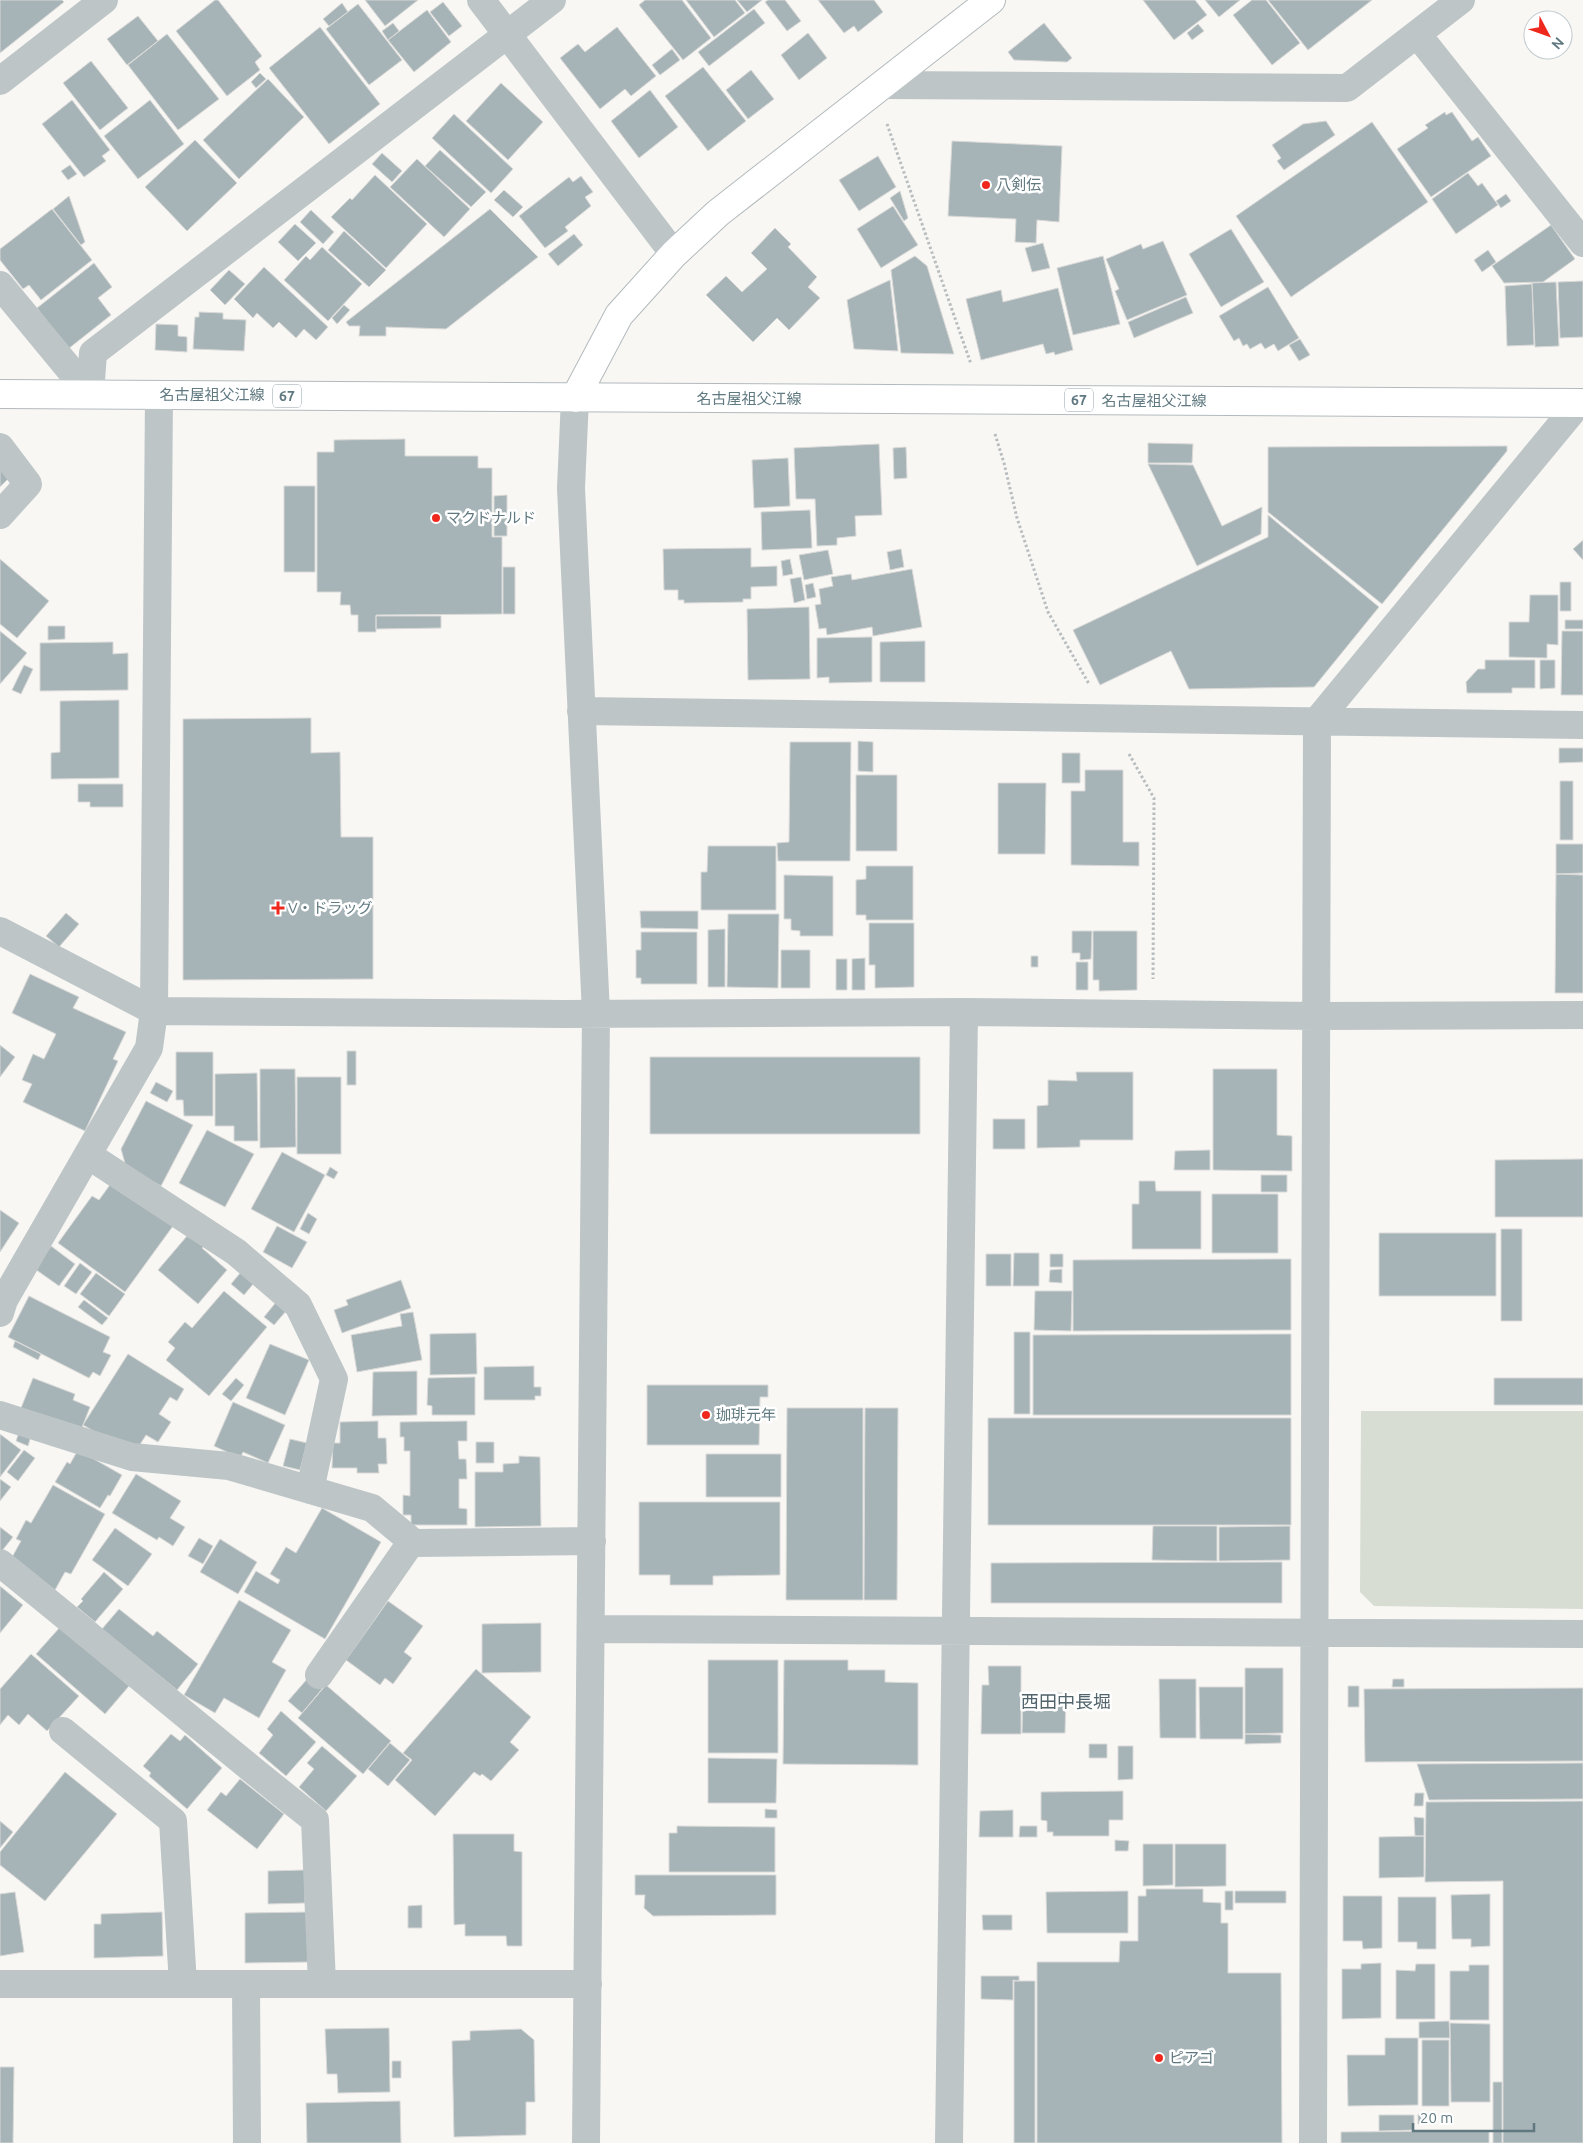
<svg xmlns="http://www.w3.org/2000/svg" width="1583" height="2143" font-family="Ubuntu,'Noto Sans JP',sans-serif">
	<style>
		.green { fill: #d8ddd3 }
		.building { fill: #a6b3b7; stroke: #d9d9d7 }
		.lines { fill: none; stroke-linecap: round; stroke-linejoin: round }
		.major-casing { stroke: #b3babd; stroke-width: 30 }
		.path { stroke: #b8bdbf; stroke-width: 3; stroke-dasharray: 2.5 2.5; stroke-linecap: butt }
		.minor { stroke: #bdc5c7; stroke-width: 28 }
		.major { stroke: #fff; stroke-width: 28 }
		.poi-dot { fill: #ef281d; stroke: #fff; stroke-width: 2 }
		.labels { text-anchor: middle; stroke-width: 5; stroke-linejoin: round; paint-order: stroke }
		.shield { fill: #fff; stroke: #90a1a7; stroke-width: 1 }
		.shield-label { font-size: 14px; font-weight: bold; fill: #607981 }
		.poi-label { font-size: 15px; fill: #607981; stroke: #fff; text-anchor: start }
		.street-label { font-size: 15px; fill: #607981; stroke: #fff }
		.quarter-label { font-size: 18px; fill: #53656c; stroke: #fff }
	</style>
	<rect width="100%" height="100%" fill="#f8f7f4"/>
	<path class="green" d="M1361,1411H1583V1609L1374,1606L1360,1592Z"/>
	<path class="building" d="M0,0H62L64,2L0,53Z
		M215,0H218L262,56L255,62L260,70L227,96L176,31Z
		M365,0H418L385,26Z
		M645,0H682L711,38L683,60L639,5Z
		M686,0H735L745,13L714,37Z
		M737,0H762L747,12Z
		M768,0H785L801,21L787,31L765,2Z
		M818,0H874L883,12L858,32L854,26L844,33Z
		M1143,0H1195L1207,15L1174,40Z
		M1205,0H1240L1219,17Z
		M1252,0H1266L1300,43L1272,65L1233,15Z
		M1268,0H1372L1308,50Z
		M443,2L462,26L449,36L430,12Z
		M342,3L348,12L329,26L323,19Z
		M358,4L402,60L369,85L326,29Z
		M754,9L765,23L709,66L698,52Z
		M427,10L451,42L414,72L388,40Z
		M138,16L158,41L127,65L107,39Z
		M393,23L399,31L388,40L382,31Z
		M1044,23L1072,58L1067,62L1014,60L1008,52Z
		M1198,24L1204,31L1192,40L1187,33Z
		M320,27L380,104L329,144L269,68Z
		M617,27L656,76L631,96L625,89L600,109L560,58L578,44L585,52Z
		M808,33L827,58L799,80L781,55Z
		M167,34L219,99L178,130L128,65Z
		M672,49L680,60L660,75L652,65Z
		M91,61L128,108L100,130L63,83Z
		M703,67L746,121L708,151L665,96Z
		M751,70L774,99L748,119L726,90Z
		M260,73L266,79L256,88L251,82Z
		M268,79L304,117L239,179L203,140Z
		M501,83L543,122L508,160L466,121Z
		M650,90L678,127L639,158L611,121Z
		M72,100L110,150L102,156L106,161L84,177L42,124Z
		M150,100L184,144L138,179L104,136Z
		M1445,112L1446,115L1452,112L1472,141L1478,137L1491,156L1431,197L1397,149L1428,128L1425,125Z
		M454,114L513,169L491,193L432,138Z
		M1326,121L1335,135L1284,170L1277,161L1281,158L1272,145L1303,124Z
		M1372,122L1428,202L1291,297L1236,216Z
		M195,140L237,183L187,231L145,187Z
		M952,141L1062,146L1059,222L1037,220L1036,243L1015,242L1016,219L948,216Z
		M440,150L486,192L471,207L425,166Z
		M382,153L402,171L392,182L372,164Z
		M878,156L896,187L859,211L839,180Z
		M417,159L470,209L444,237L390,187Z
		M70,165L77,174L68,180L61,171Z
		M1468,173L1478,186L1482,183L1498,205L1456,234L1432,199Z
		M375,175L427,224L386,268L331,217L350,198L352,200Z
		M581,176L593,192L585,197L591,206L565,227L568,231L545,248L519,216L569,177L573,182Z
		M504,190L523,207L513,217L494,200Z
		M900,191L908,218L904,221L890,198Z
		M1506,194L1511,201L1501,208L1496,201Z
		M69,196L85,242L81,245L53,209Z
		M893,206L918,245L881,268L857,229Z
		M52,209L92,260L41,300L29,285L23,289L0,260V249Z
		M490,209L538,257L446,329L386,327V336H359L360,326H349L346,322Z
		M311,210L334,232L323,244L300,222Z
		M295,224L316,243L298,261L278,242Z
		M1551,225L1575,259L1543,282L1504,283L1492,266Z
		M775,228L791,244L788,247L817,277L808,287L820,298L789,330L777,318L753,342L706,295L726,276L742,292L767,269L751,253Z
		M1231,229L1264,282L1221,307L1189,254Z
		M344,231L386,270L369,287L328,250Z
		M574,234L583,245L558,266L548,254Z
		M1163,241L1187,295L1127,320L1115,291L1119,289L1106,259L1141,244L1143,249Z
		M1043,243L1050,268L1032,272L1025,248Z
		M322,247L362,284L328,321L284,280L306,256L310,260Z
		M1488,250L1496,262L1482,272L1474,260Z
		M915,256L927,266L954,354L901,353L891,270Z
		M1103,256L1120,324L1073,335L1057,268Z
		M94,263L112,287L98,298L111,315L68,349L37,308Z
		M264,267L328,327L316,340L304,329L296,338L279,322L273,328L257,313L253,318L234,299Z
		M229,270L245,284L225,305L210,290Z
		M890,280L898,351L854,349L847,300Z
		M1583,281V337L1560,338L1558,282Z
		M1556,282L1559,346L1535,347L1532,283Z
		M1532,284L1534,345L1507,346L1505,286Z
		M1268,287L1299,338L1278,351L1274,344L1265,349L1261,343L1250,349L1247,344L1243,346L1239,338L1234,341L1219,316Z
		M1058,288L1073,350L1055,355L1054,352L1046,354L1043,344L981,360L966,299L1001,290L1003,302Z
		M1186,297L1193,313L1134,338L1128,322Z
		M344,305L350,310L337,324L332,318Z
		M199,312L223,313V319L246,320L244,351L193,349L195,317H199Z
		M156,324L178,325V336L187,337V352L155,350Z
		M1300,339L1310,355L1299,361L1289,345Z
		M405,439V456H478V468H492V537H502V614L376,615V632H358V615H351L350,605H340L341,592H317V452H334V440Z
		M1148,443L1193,444L1192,463H1148Z
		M879,444L882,515L855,516L856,536L837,538V545L817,546L815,499H796L794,448Z
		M1507,446V451L1382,604L1268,512V447Z
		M906,447L907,478L894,479L893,448Z
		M788,458L790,506L754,508L752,460Z
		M1148,464L1193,465L1222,526L1262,507L1261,534L1197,566Z
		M0,469L9,478L0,487Z
		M284,486H315V572H284Z
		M507,495V536H494V496Z
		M810,510L812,548L762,550L761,512Z
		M1268,515L1379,607L1314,687L1189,689L1171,651L1100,685L1073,630L1268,537Z
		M1583,540V560L1573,549Z
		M751,548V567L777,566V586L751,587V599H743V602L684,603V600H678V590H664L663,549Z
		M901,549L904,567L890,570L887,552Z
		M828,550L833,574L804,580L799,555Z
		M0,559L49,601L17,638L0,624Z
		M790,559L793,574L783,576L781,561Z
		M503,567H515V614H503Z
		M912,569L922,627L873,636L872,627L827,635L826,628L819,629L815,605L821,604L819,589L833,586L831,577L851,574L852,580Z
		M801,577L805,600L794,603L790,579Z
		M1560,582H1571V611H1560Z
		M813,583L816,597L807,599L805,585Z
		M1530,595H1558V645L1547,644V658L1509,657V622H1529Z
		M809,607L810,679L748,680L747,609Z
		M376,616H441V628L376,629Z
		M1565,620H1583V629H1565Z
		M48,626H65V639L48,640Z
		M0,631L27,653L0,684Z
		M1562,631H1583V695H1561Z
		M872,637V682L829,683V677L817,678V638Z
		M925,641V682H880V642Z
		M113,642V654L128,653V690L40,691V643Z
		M1485,660H1535V688H1512V693H1467L1466,682L1478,669H1485Z
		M1540,660H1555V688L1540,689Z
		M24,665L33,669L21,694L12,690Z
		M119,700V778L51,779V753L60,752V701Z
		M311,718V753L340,752L341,837H373V979L183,980V719Z
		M858,741L873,742V772L858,771Z
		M790,742H851L850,861H778L777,843L789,842Z
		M1559,748H1583V762L1559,763Z
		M1062,753H1080V783H1062Z
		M1085,770H1123V842H1139V866L1071,865V791H1085Z
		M856,775H897V851H856Z
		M1560,781H1573V840H1560Z
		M998,783H1046L1045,854H998Z
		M78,784H123V807H90V802H78Z
		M1556,844H1583V873L1556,874Z
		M708,846H776V910H701V872H707Z
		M866,866H913V920H866V915H856V880L866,879Z
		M1556,874L1583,875V993H1555Z
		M784,875L833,876V936H800V931L791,930V919H784Z
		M640,911H698V929L641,928Z
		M66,913L79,924L59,947L46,936Z
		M728,914H779L778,988L727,987Z
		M869,923H914V987L875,988V965H869Z
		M725,929V987H708V930Z
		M1072,931H1092L1091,959L1080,960V953H1072Z
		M1093,931H1137V990L1099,991V980H1093Z
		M641,932H697V984H641V978H636V950H641Z
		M781,950H810V988H781Z
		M1031,956H1038V967H1031Z
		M865,958V990H852V959Z
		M836,959H847V990H836Z
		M1076,962H1088V990H1076Z
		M30,974L79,997L73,1008L126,1032L113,1059L118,1061L85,1131L23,1102L32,1084L22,1080L33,1054L44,1059L56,1034L12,1013Z
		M0,1045L15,1057L0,1077Z
		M347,1051H356V1085H347Z
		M176,1052H213V1116H184L183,1100H176Z
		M650,1057H920V1134H650Z
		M260,1069H295L296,1147L260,1148Z
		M1213,1069H1277V1135L1292,1136V1171L1213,1170Z
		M1076,1072H1133V1140H1080V1147L1037,1148V1106L1048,1105V1080L1077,1081Z
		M257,1073L258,1141H234V1126H215V1074Z
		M297,1077H341V1154H297Z
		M156,1082L173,1091L167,1102L150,1093Z
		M146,1101L193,1125L161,1186L126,1167L121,1149Z
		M993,1119H1025V1149H993Z
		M207,1130L254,1154L225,1207L179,1183Z
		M1210,1150V1170H1174L1175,1151Z
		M282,1152L325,1175L294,1232L251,1209Z
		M1583,1159V1217H1495V1160Z
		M330,1167L338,1172L334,1179L326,1175Z
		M1261,1175H1287V1192H1261Z
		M1139,1181H1155L1156,1191H1201V1249H1132V1204H1139Z
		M112,1182L173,1226L125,1292L58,1243L92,1196L99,1200Z
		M1212,1194H1278V1253H1212Z
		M0,1210L19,1223L0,1252Z
		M308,1213L317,1219L309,1234L300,1229Z
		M277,1226L307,1242L292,1268L263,1252Z
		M1501,1229H1522V1321H1501Z
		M1379,1233H1496V1296H1379Z
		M192,1235L204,1246L202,1248L227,1270L198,1304L158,1270L187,1236L189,1238Z
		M51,1246L75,1264L59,1286L35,1269Z
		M1014,1253H1039V1286H1013Z
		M986,1254H1011V1286H986Z
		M1050,1254H1063V1267H1050Z
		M1291,1259V1330L1073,1331V1260Z
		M80,1263L92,1272L76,1294L64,1286Z
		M1062,1269V1283L1049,1282L1050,1270Z
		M241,1272L254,1283L244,1295L231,1284Z
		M96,1273L125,1294L109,1316L80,1294Z
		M401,1280L411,1308L342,1333L334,1310L348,1305L346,1300Z
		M224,1291L267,1327L209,1396L166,1360L175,1348L168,1342L185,1322L192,1328Z
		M1035,1291H1072L1071,1331L1034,1330Z
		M29,1296L110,1337L103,1352L111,1355L100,1376L93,1372L89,1378L8,1337Z
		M84,1300L108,1318L102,1325L78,1307Z
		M277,1301L287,1310L274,1325L264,1317Z
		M413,1312L422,1360L357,1372L351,1335L402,1326L400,1314Z
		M1014,1332H1030V1414H1014Z
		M476,1333L477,1374L430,1375V1334Z
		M1291,1334V1415H1033V1335Z
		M15,1341L41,1354L38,1360L13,1347Z
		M270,1344L309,1360L285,1415L246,1398Z
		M128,1354L184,1389L177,1401L170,1397L159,1414L171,1422L158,1442L146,1435L139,1446L109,1440L83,1425Z
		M534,1366V1387H541V1396H535V1400H484V1367Z
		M417,1371V1415L372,1416L373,1372Z
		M475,1377V1415H432V1406L427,1405L428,1378Z
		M33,1378L75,1394L73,1400L90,1407L81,1430L21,1408Z
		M236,1378L244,1385L231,1401L222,1394Z
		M1494,1378H1583V1405H1494Z
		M647,1385H768V1397H760L759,1445H647Z
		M233,1402L285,1425L268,1463L243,1452L240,1458L214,1446Z
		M787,1408H863V1600H786Z
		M865,1408H898L897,1600H864Z
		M988,1418H1291V1525H988Z
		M378,1421V1438H386L387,1464H378L379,1473H357V1468H332L333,1443H340V1422Z
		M467,1421V1441H458L459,1459H466L467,1479H459V1508L467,1509V1525H411V1515H403V1495L410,1496V1451H404V1437H400V1422Z
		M19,1432L31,1436L28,1446L16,1441Z
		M0,1434L21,1450L0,1477Z
		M290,1439L307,1443L300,1470L283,1466Z
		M476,1442H494V1463H476Z
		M24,1450L35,1458L18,1481L7,1472Z
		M78,1450L122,1475L110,1496L108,1495L100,1508L55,1482L67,1462L70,1464Z
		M706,1454H781V1497H706Z
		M519,1456L540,1457L541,1526L475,1527V1472H503V1464L519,1463Z
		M136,1474L181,1501L170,1518L185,1527L173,1546L159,1537L157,1540L112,1513Z
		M0,1479L11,1487L0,1501Z
		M53,1485L105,1514L71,1574L65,1572L55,1590L11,1559L21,1541L16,1539L26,1520L31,1523Z
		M639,1502H780V1575L713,1576V1585H670V1575H639Z
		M322,1508L381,1542L325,1639L244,1592L256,1571L278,1584L280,1580L270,1574L286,1547L296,1553Z
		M1153,1526H1217V1561L1152,1560Z
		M1290,1526V1560L1219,1561V1527Z
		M0,1527L13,1537L1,1552L0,1551Z
		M115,1528L152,1554L128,1586L92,1560Z
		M199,1538L213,1546L203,1564L188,1556Z
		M220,1539L257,1562L238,1594L200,1572Z
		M1282,1562V1603H991V1563Z
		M104,1572L123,1589L95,1622L77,1607L83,1601L81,1599Z
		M0,1586L23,1605L0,1633Z
		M239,1600L291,1630L272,1662L286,1670L259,1718L224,1698L215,1713L184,1695Z
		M388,1601L423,1626L404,1652L412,1658L393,1684L385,1678L380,1685L346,1660Z
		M119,1609L153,1636L157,1631L198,1664L177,1690L102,1629Z
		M541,1623V1672L482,1673V1624Z
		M61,1626L129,1686L105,1714L36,1654Z
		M31,1654L79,1696L47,1731L28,1714L19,1725L8,1715L0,1725V1689Z
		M708,1660H778V1753H708Z
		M784,1660H848V1670H885V1682L918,1683V1765L783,1764Z
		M988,1666H1021V1734H981L982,1685H989Z
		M1245,1668H1283V1733L1245,1734Z
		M476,1669L531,1717L510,1742L519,1750L491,1781L482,1774L480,1776L474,1772L435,1816L395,1780L412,1760L403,1753Z
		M308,1678L322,1689L302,1713L288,1701Z
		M1159,1679H1196V1738H1160Z
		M1393,1679H1404V1687H1392Z
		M326,1685L391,1741L363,1774L298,1718Z
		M1348,1686H1359V1707H1348Z
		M1199,1687H1243V1739H1200Z
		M1583,1688V1761L1365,1762L1364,1689Z
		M1023,1693H1066L1065,1733H1022Z
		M281,1711L316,1742L286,1776L259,1753L273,1735L267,1729Z
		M171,1734L180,1741L185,1735L222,1768L187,1809L149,1776L151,1773L143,1766Z
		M1245,1734L1281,1735V1743L1245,1744Z
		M390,1743L410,1760L388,1786L368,1769Z
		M1089,1744H1107V1758H1089Z
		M322,1746L357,1776L326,1811L299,1787L314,1769L307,1763Z
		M1118,1746H1133V1779L1118,1780Z
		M708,1758L777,1759L776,1803H708Z
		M1583,1763V1799L1429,1800L1417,1764Z
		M65,1772L117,1814L45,1901L0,1865V1852Z
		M240,1779L284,1814L257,1849L207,1810L221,1792L226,1796Z
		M1123,1791V1820H1109V1836H1053V1832H1047V1821L1041,1820V1792Z
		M1415,1793H1424L1423,1806H1414Z
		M1583,1801V2143H1503V1881L1425,1882L1426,1802Z
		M765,1809L777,1810V1818H765Z
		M1013,1810V1837H979L980,1811Z
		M1414,1817L1424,1818V1836H1415Z
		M0,1821L13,1832L0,1848Z
		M677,1826L775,1827V1872H669V1833H677Z
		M1020,1826H1037V1837H1019Z
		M453,1834H514V1851L522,1852V1946H507L506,1936H465V1924L454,1925Z
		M1424,1836V1877L1379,1878V1837Z
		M1115,1840L1129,1841L1128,1851H1115Z
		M1143,1844H1173V1885L1143,1886Z
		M1175,1844H1226V1886L1175,1887Z
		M305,1870V1903L268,1904V1871Z
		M635,1875H776V1915L653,1916L644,1908L645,1895H635Z
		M1146,1889H1203V1902L1221,1903V1923H1228V1973H1281L1282,2143H1037V1962H1119L1120,1941H1138V1896H1146Z
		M1128,1891V1933H1047L1046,1892Z
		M1225,1891H1233V1910H1225Z
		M1235,1891H1286V1903H1235Z
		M15,1892L24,1952L0,1956V1894Z
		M1490,1894V1946L1471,1947V1939H1452L1451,1895Z
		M1343,1896H1382V1948L1363,1949L1362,1941H1343Z
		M1398,1897H1436V1949H1417V1942H1398Z
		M422,1905V1928H408V1906Z
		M162,1912L163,1956L94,1958V1924H101V1914Z
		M309,1912L310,1962L245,1963V1913Z
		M982,1915H1012V1930H983Z
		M1381,1963V2018L1342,2019V1969H1361V1964Z
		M1416,1964H1435V2019H1396V1970L1415,1971Z
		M1469,1965H1489V2020H1450V1971H1469Z
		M981,1976H1019V1981L1013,1980V2000L981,1999Z
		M1014,1981H1035V2143H1014Z
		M1449,2021L1450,2038H1419V2022Z
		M1450,2023L1490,2024V2102H1451Z
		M389,2028L390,2092L338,2093L337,2074H327L325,2029Z
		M521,2029L534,2040L535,2102H526V2135L454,2137L452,2041L470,2040V2031Z
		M1385,2038H1418V2105L1348,2106L1347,2055H1385Z
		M1422,2040H1449V2106H1422Z
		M392,2061H401V2078H392Z
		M0,2067H14L13,2143H0Z
		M1493,2082H1502V2143H1493Z
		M400,2101L401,2143H307L306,2103Z
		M1418,2114H1427V2124H1418Z
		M1379,2115H1414V2130L1379,2131Z
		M1489,2131V2143H1341V2132Z"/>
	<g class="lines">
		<g class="major-casing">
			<path id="major" d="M0,394L1583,403
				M575,398L619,315L674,254L718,213L991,0"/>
		</g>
		<path class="path" d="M887,124L971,364
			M995,434L1004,463L1017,518L1048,612L1089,684
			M1129,754L1154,798L1153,979"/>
		<path class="minor" d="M481,0L674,254
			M1417,34L1583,243
			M0,81L104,0
			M883,85L1347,88L1461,0
			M0,285L90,394
			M90,394L93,353L552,0
			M575,398L571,488L596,1013L586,2143
			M0,447L28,484L0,515
			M581,711L1583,725
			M0,931L154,1011L564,1014L964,1012L1316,1016L1583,1015
			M88,1155L236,1252L298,1305L334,1379L310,1490
			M0,1313L4,1300L149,1048L154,1011L159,395
			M0,1415L132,1457L229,1466L372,1508L414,1543L592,1541
			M0,1563C106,1648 209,1736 315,1820L322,1984
			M591,1629L1583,1634
			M319,1675L412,1541
			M63,1731L173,1821L183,1984
			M0,1984H588
			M246,1984L247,2143
			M949,2143L964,1012
			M1313,2143L1317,721L1579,403"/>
		<use href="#major" class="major"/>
	</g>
	<g class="poi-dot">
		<circle cx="986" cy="185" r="5"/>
		<circle cx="436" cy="518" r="5"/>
		<path d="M275.5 900.5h5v5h5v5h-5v5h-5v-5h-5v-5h5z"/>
		<circle cx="706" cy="1415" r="5"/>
		<circle cx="1159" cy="2058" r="5"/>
	</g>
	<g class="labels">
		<g class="shield">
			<rect x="273" y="384.5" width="28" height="23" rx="4"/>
			<rect x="1065" y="388.5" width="28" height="23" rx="4"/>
		</g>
		<g class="shield-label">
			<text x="287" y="401">67</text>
			<text x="1079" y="405">67</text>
		</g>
		<g class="poi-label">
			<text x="996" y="190">八剣伝</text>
			<text x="446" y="523">マクドナルド</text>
			<text x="288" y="913">V・ドラッグ</text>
			<text x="716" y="1420">珈琲元年</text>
			<text x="1169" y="2063">ピアゴ</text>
		</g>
		<g class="street-label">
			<text x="212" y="400">名古屋祖父江線</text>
			<text x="749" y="404">名古屋祖父江線</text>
			<text x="1154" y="406">名古屋祖父江線</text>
		</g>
		<g class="quarter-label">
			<text x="1066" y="1708">西田中長堀</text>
		</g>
	</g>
	<g transform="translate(1548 35) rotate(131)"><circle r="24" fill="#ffffff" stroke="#bfc9cd"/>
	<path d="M0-4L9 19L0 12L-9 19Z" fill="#ef281d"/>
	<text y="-8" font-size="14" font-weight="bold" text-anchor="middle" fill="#607981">N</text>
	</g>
	<path d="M1413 2123v8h121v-8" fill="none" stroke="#607981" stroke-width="2.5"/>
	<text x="1420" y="2123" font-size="15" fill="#607981" stroke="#ffffff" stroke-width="4" paint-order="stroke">20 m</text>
</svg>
